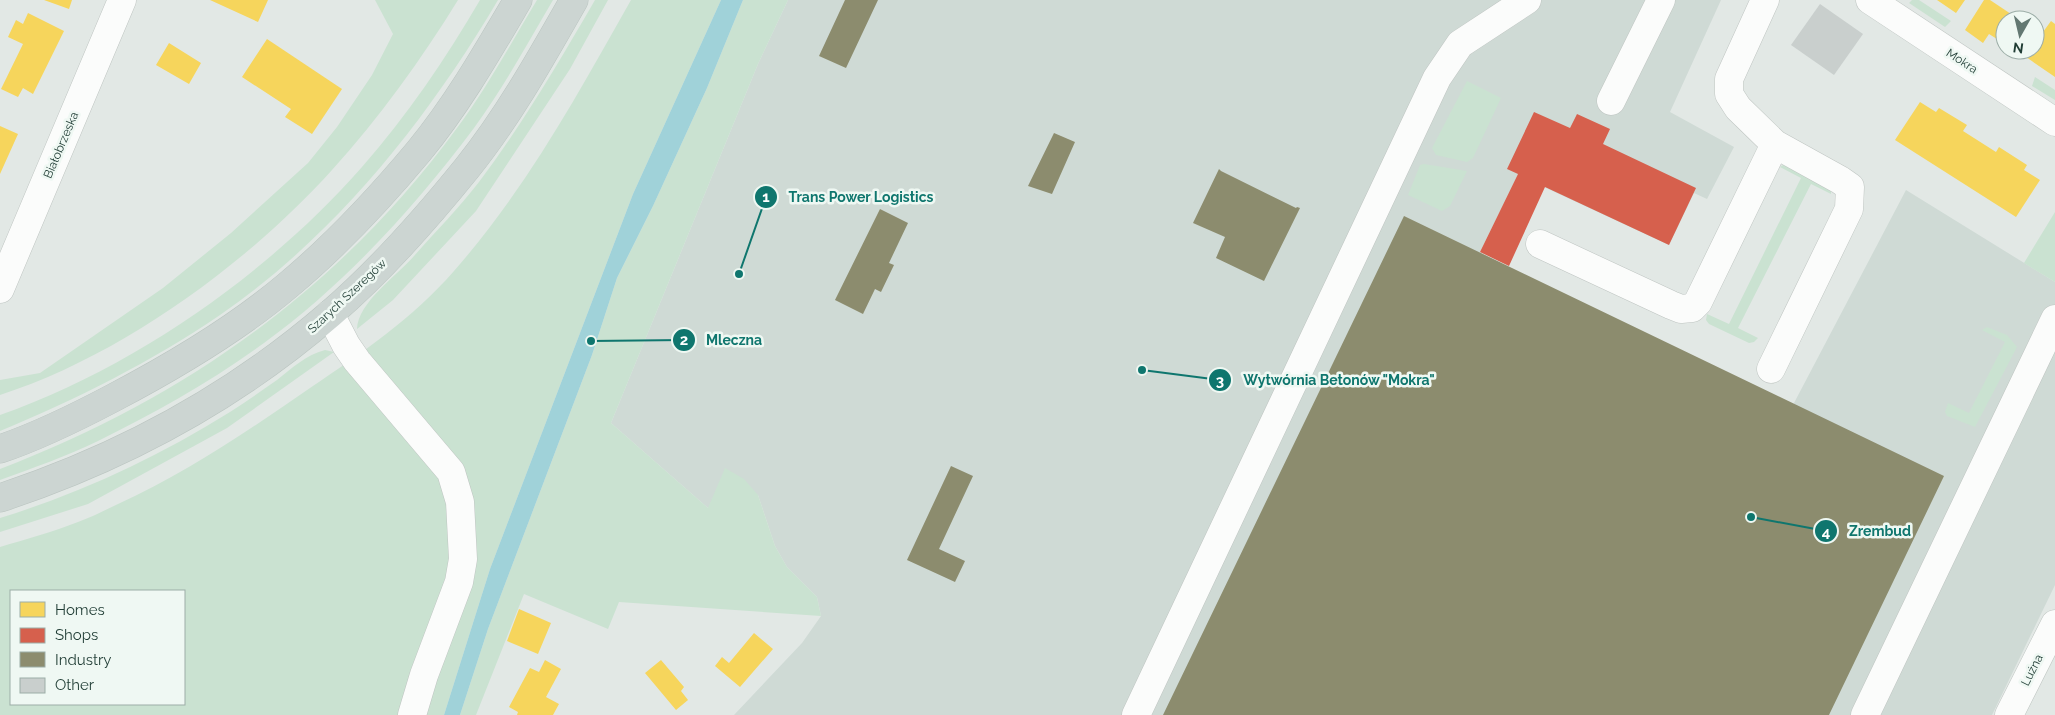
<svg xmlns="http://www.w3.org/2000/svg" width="2055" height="715" font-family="Raleway,sans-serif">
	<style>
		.built { fill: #cfdad5 }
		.green { fill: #cae2d1; fill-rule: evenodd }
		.water { fill: #a0d2d9 }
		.homes { fill: #f6d55c }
		.shops { fill: #d6604d }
		.industry { fill: #8c8c6e }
		.building { fill: #c9cfcd }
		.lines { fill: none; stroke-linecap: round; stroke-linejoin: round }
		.minor-casing { stroke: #bfc5c2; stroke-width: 29 }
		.major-casing { stroke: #bbc5c1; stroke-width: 29 }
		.minor { stroke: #fbfcfb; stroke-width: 28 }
		.major { stroke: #ccd5d2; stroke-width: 28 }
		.labels { text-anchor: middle; stroke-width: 5; stroke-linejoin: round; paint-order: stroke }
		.street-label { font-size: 12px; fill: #1f3c34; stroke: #eff8f3 }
		.leader { fill: none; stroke: #0f766e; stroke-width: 2 }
		.callout-dot { fill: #0f766e; stroke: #eff8f3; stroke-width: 2 }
		.mark-label { font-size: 15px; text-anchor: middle; font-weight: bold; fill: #fff }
		.callout-label { font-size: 14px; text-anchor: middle; font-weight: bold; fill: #0f766e; stroke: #eff8f3; stroke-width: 5; stroke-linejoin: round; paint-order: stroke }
	</style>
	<rect width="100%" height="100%" fill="#e2e8e5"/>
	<path class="built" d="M788,0H1721L1670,112L1734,147L1707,199L1694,193L1669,245L1518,175L1480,252L1760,449L1794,403L1906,190L2055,282V585L1992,715H734L802,643L821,616L817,597L787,567L775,546L758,495L708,508L611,423L758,64Z"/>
	<path class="green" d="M375,0H458C421,60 379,118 332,170C247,264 121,356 0,395V380L40,373L163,288L231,233L308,163L337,127L372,75L393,34Z
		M480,0H498C427,120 336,235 220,315C151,362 77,399 0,431V415C134,368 269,273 362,167C407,116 446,58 480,0Z
		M537,0H553C528,43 503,88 474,128C414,208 345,284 264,343C212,381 155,413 98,441C67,456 33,468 0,480V469C185,398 339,289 457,128C487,88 511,43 537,0Z
		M595,0H608L570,69L476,211L393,300L357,329C358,302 397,276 414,256C436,231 459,208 479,182C522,125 559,62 595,0Z
		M631,0H721L633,194L490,569L444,715H0V547C26,539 53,532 78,522C92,517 105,510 118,504C186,473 248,431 310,388C362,353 413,318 454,271C526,189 578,94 631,0ZM11,591H184V704H11Z
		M743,0H788L758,64L611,423L708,508L725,468L744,479L758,495L775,546L787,567L817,597L821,616L619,602L608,629L524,594L476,715H460L488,629L592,355L617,278L653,206L707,88Z
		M1912,0H1919L1951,21L1945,27L1909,3Z
		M2035,77L2055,90V100L2032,86Z
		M1467,81L1501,98L1473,158L1467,162L1436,155L1432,148Z
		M1786,163L1831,188V194L1811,184L1738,328L1758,338L1754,342L1749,343L1709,324L1706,320L1707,314L1729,324L1801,178L1780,167Z
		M1424,164L1467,171L1450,206L1442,211L1408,195L1420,165Z
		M2055,212V282L2024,263Z
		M1987,327L2007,335L2017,347L1975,427L1947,416L1945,412L1948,403L1969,413L2005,342L1982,330Z
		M325,350L334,352L227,428L88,504L0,532V518C81,493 158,457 230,412C246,402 261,391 277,380C292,368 306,355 325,350Z"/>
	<path class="water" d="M721,0H743L707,88L653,206L617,278L592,355L488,629L460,715H444L490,569L633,194Z"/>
	<path class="homes" d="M44,0H72L69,9Z
		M210,0H268L258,22Z
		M1937,0H1965L1956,13Z
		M1984,0H1990L2020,20H2005V44L1989,34L1983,43L1965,30Z
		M28,13L64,31L33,94L23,88L18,97L1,89L23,44L8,37L16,20L23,24Z
		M2051,21L2055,24V77L2026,57L2030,50H2035V43Z
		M267,39L342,89L312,134L285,117L291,109L242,77Z
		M169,43L201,63L189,84L156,65Z
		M1920,102L1936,112L1939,108L1967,125L1963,131L1996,152L1999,147L2027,165L2024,170L2040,180L2016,217L1895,140Z
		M0,126L18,134L0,174Z
		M519,609L551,623L538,654L507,641Z
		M754,633L773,649L740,687L715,666L722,657L729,663Z
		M545,660L561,669L546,697L559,704L553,715H517L518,712L509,707L530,668L539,672Z
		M661,660L684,687L681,691L688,700L676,710L645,673Z"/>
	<path class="shops" d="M1534,112L1570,128L1577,114L1610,129L1603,144L1696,188L1669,245L1545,187L1509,266L1480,252L1518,174L1507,169Z"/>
	<path class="industry" d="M845,0H878L846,68L819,56Z
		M1054,133L1075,142L1052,194L1028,186Z
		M1219,169L1221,171L1296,208L1297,207L1300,208L1264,281L1216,258L1225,237L1193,223Z
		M880,209L908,223L889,263L894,265L881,292L875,289L863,314L835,300Z
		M1404,216L1944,476L1829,715H1163Z
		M951,466L973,476L939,549L965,561L955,582L907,560Z"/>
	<path class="building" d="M1820,4L1863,34L1834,75L1791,45Z"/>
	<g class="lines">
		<g class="minor-casing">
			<path id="minor" d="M1870,0L2055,122
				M1611,101L1661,0
				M1540,244L1671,305L1681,309L1692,308L1698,302L1775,144L1738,108L1729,94V79L1765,0
				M0,289L122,0
				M330,314L346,345L357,361L451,472L460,502L463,559L459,582L424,675L412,715
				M1771,369L1849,209L1850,187L1840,180L1775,144
				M1136,715L1437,78L1460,44L1527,0
				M1865,715L2055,319
				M2009,715L2055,624"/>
		</g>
		<g class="major-casing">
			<path id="major" d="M0,449C39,436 77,417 113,398C174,366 235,330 287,286C335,246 379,199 419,151C457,105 488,51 518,0
				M0,498C121,458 233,398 330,314C380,271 425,220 467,168C508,117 541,58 574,0"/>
		</g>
		<use href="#minor" class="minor"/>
		<use href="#major" class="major"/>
	</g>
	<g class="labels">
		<g class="street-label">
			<text transform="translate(1962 61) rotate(33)" y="4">Mokra</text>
			<text transform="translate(61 145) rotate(-67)" y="4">Białobrzeska</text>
			<text transform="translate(347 296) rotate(-43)" y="4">Szarych Szeregów</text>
			<text transform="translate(2032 670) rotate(-63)" y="4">Luźna</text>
		</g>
	</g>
	<path class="leader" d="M739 274L766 197M591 341L684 340M1142 370L1220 380M1751 517L1826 531"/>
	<g class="callout-dot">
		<circle cx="739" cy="274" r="5"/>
		<circle cx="591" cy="341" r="5"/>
		<circle cx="1142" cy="370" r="5"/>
		<circle cx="1751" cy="517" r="5"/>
		<circle cx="766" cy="197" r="12"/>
		<circle cx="684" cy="340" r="12"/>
		<circle cx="1220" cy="380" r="12"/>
		<circle cx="1826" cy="531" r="12"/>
	</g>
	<g class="mark-label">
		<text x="766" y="202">1</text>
		<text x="684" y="345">2</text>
		<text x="1220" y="386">3</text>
		<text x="1826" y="537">4</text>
	</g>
	<g class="callout-label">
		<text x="861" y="202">Trans Power Logistics</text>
		<text x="734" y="345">Mleczna</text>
		<text x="1339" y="385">Wytwórnia Betonów "Mokra"</text>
		<text x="1880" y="536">Zrembud</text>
	</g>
	<rect x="10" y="590" width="175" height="115" fill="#eff8f3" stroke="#9cada7"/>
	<rect x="20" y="602" width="25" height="15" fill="#f6d55c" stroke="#9cada7"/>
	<text x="55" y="615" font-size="15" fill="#1f3c34">Homes</text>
	<rect x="20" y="628" width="25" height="15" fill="#d6604d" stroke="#9cada7"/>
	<text x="55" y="640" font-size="15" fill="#1f3c34">Shops</text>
	<rect x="20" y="652" width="25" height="15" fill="#8c8c6e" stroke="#9cada7"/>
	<text x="55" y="665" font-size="15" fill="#1f3c34">Industry</text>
	<rect x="20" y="678" width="25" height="15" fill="#c9cfcd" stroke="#9cada7"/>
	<text x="55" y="690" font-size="15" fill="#1f3c34">Other</text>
	<g transform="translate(2020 35) rotate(188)"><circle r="24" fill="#eff8f3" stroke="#9cada7"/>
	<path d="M0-4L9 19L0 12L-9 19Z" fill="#637872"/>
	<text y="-8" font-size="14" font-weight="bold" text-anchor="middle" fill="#1f3c34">N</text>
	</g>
</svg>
